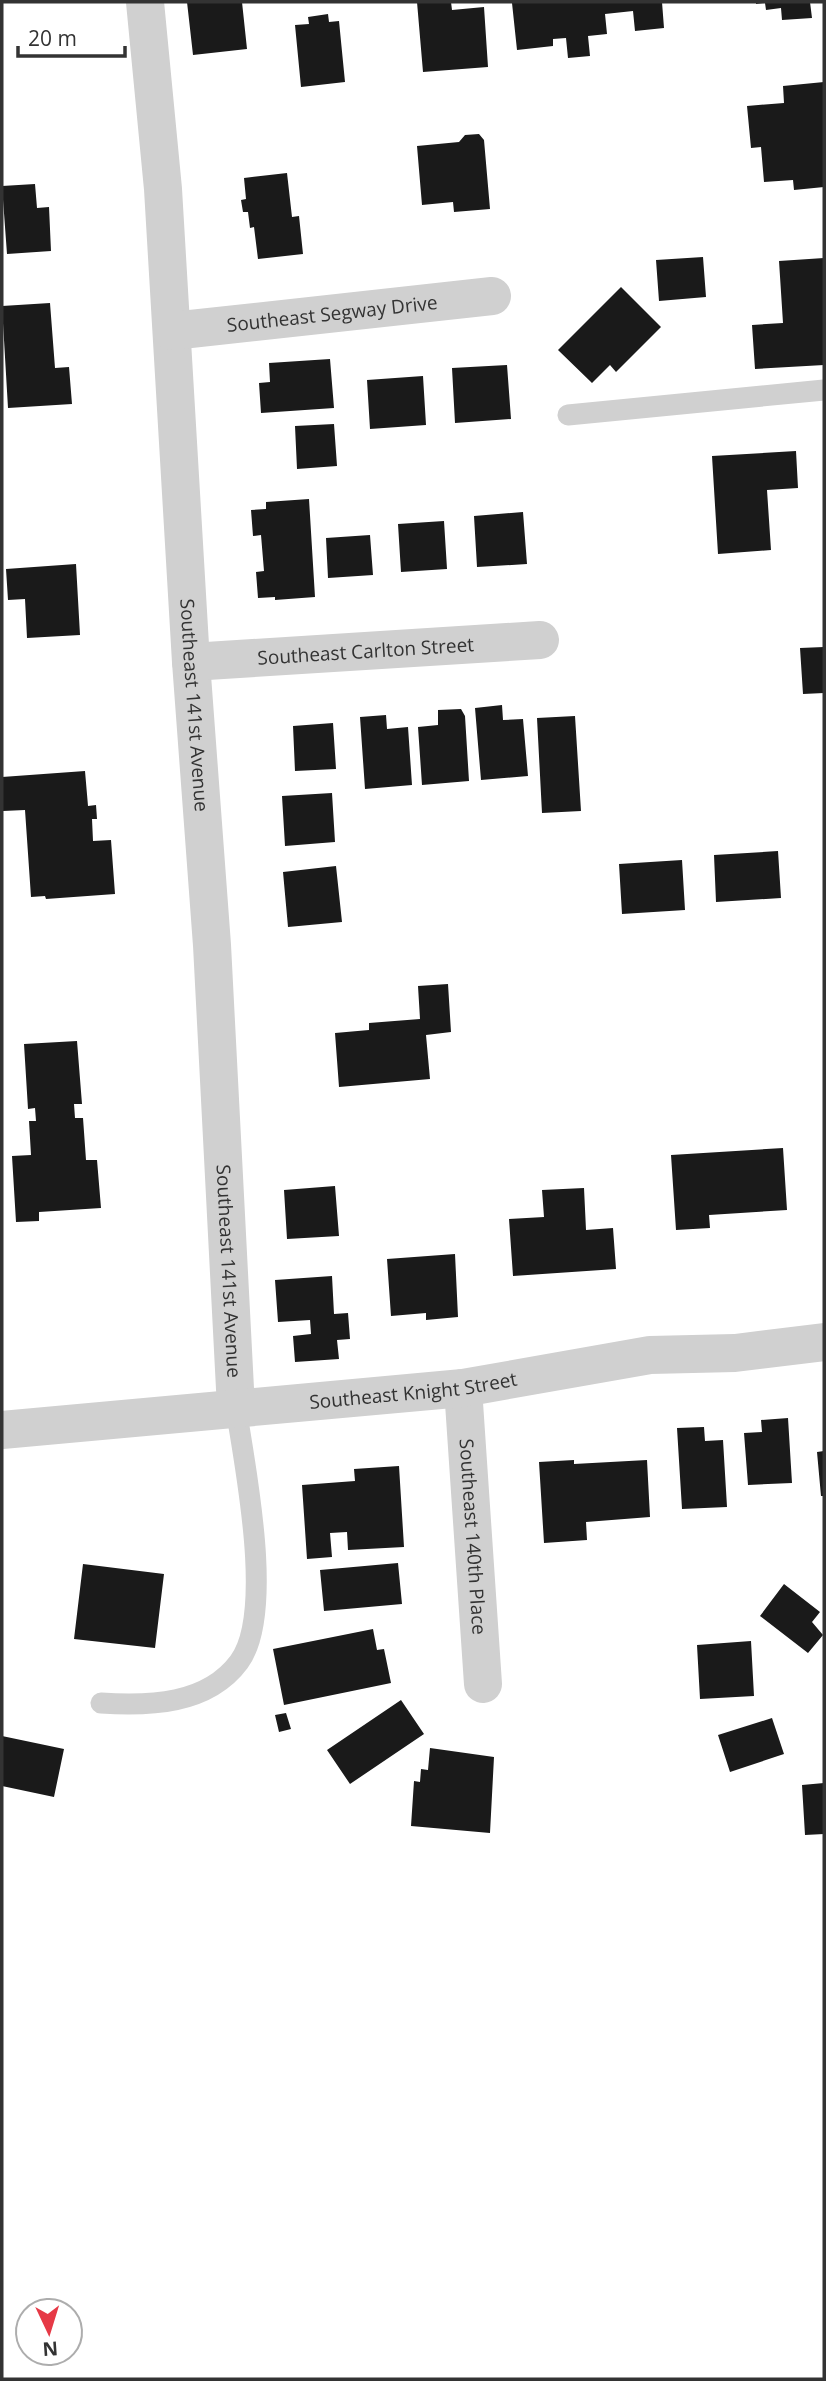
<svg xmlns="http://www.w3.org/2000/svg" width="826" height="2381" font-family="'Open Sans',sans-serif">
	<style>
		.building { fill: #1a1a1a }
		.lines { fill: none; stroke-linecap: round; stroke-linejoin: round }
		.lane { stroke: #d0d0d0; stroke-width: 21 }
		.street { stroke: #d0d0d0; stroke-width: 38 }
		.labels { text-anchor: middle; stroke-width: 7; stroke-linejoin: round; paint-order: stroke }
		.street-label { font-size: 19px; fill: #333; stroke: #fff }
	</style>
	<rect width="100%" height="100%" fill="#fff"/>
	<path class="building" d="M187,2H242L247,49L193,55Z
		M417,2H451L452,10L484,7L488,67L423,72Z
		M662,2L664,28L635,31L633,11L605,14L607,34L588,36L590,56L568,58L566,38L553,39V46L517,50L512,3Z
		M756,2H810L812,18L782,20L781,8L766,10L765,3L756,4Z
		M328,14L329,22L339,21L345,82L301,87L295,25L309,24L308,17Z
		M824,82V187L794,190L793,180L764,182L761,147L751,148L747,106L784,103L783,86Z
		M479,134L484,140L490,209L454,212L453,202L422,205L417,146L459,142L465,135Z
		M287,173L292,217L299,216L303,254L258,259L254,227L250,228L248,212H243L241,200L246,199L244,178Z
		M35,184L37,208L49,207L51,251L7,254L2,186Z
		M703,257L706,297L659,301L656,260Z
		M824,258V365L755,369L752,325L783,323L779,261Z
		M621,287L661,327L616,372L610,365L592,383L558,350Z
		M50,303L55,368L69,367L72,404L8,408L2,306Z
		M330,359L334,408L261,413L259,383L270,382L269,363Z
		M507,365L511,419L455,423L452,368Z
		M423,376L426,425L370,429L367,380Z
		M334,424L337,466L297,469L295,426Z
		M796,451L798,488L767,490L771,550L718,554L712,456Z
		M309,499L315,597L275,600V597L258,598L256,572L264,571L261,535L253,536L251,510L266,509V502Z
		M523,512L527,564L477,567L474,516Z
		M444,521L447,569L401,572L398,524Z
		M370,535L373,575L328,578L326,538Z
		M76,564L80,635L27,638L25,599L8,600L6,569Z
		M824,647V693L803,694L800,648Z
		M502,705L503,720L523,719L528,776L481,780L475,708Z
		M461,709L465,716L469,781L422,785L418,727L438,725V710Z
		M386,715L387,729L408,727L412,785L365,789L360,717Z
		M575,716L581,811L542,813L537,718Z
		M333,723L336,769L295,771L293,726Z
		M85,771L88,806L96,805L97,819H92L93,841L111,840L115,894L46,899L45,896L31,897L25,810L3,811L2,777Z
		M332,793L335,842L285,846L282,796Z
		M778,851L781,898L716,902L714,855Z
		M682,860L685,910L622,914L619,864Z
		M336,866L342,922L288,927L283,872Z
		M448,984L451,1032L426,1035L430,1079L339,1087L335,1033L369,1030V1023L420,1019L418,986Z
		M77,1041L82,1104H74L75,1118H83L86,1160H97L101,1208L39,1212V1221L16,1222L12,1156L31,1155L29,1121H36L35,1108L28,1109L24,1044Z
		M783,1148L787,1210L709,1215L710,1228L676,1230L671,1155Z
		M335,1186L339,1236L287,1239L284,1190Z
		M584,1188L586,1230L613,1228L616,1269L513,1276L509,1219L544,1217L542,1190Z
		M455,1254L458,1317L426,1320V1313L391,1316L387,1259Z
		M332,1276L334,1314L348,1313L350,1339L337,1340L339,1359L295,1362L293,1336L311,1334L310,1320L278,1322L275,1280Z
		M788,1418L792,1483L748,1485L744,1433L762,1432L761,1420Z
		M704,1427L705,1441L723,1440L727,1507L682,1509L677,1428Z
		M824,1451V1496H821L817,1452Z
		M574,1460V1464L647,1460L650,1517L586,1522L587,1540L544,1543L539,1462Z
		M399,1466L404,1547L348,1550L347,1532L330,1533L332,1557L307,1559L302,1485L355,1481L354,1469Z
		M398,1563L402,1604L324,1611L320,1570Z
		M83,1564L164,1574L155,1648L74,1639Z
		M784,1584L820,1612L812,1622L823,1635L808,1653L760,1616Z
		M373,1629L377,1650L384,1649L391,1683L284,1705L273,1649Z
		M751,1641L754,1696L700,1699L697,1645Z
		M401,1700L424,1734L350,1784L327,1750Z
		M286,1713L291,1729L279,1732L275,1715Z
		M772,1718L784,1754L730,1772L718,1735Z
		M2,1736L64,1749L54,1797L2,1786Z
		M430,1748L494,1757L490,1833L411,1826L414,1781L420,1782L421,1769L428,1770Z
		M824,1783V1834L805,1835L802,1785Z"/>
	<g class="lines">
		<path class="lane" d="M568,415L824,390
			M101,1703C149,1706 207,1705 239,1662C275,1614 245,1467 236,1408"/>
		<g class="street">
			<path id="s1" d="M145,2L163,189L191,662L212,945L236,1408"/>
			<path id="s2" d="M172,331L492,296"/>
			<path id="s3" d="M191,662L540,640"/>
			<path id="s4" d="M463,1388L483,1684"/>
			<path id="s5" d="M2,1430L463,1388L650,1355L735,1353L824,1342"/>
		</g>
	</g>
	<g class="labels">
		<g class="street-label">
			<text dy="7" stroke="none"><textPath href="#s2" startOffset="161">Southeast Segway Drive</textPath></text>
			<text dy="7" stroke="none"><textPath href="#s3" startOffset="175">Southeast Carlton Street</textPath></text>
			<text dy="7" stroke="none"><textPath href="#s1" startOffset="705">Southeast 141st Avenue</textPath></text>
			<text dy="7" stroke="none"><textPath href="#s1" startOffset="1272">Southeast 141st Avenue</textPath></text>
			<text dy="7" stroke="none"><textPath href="#s5" startOffset="413">Southeast Knight Street</textPath></text>
			<text dy="7" stroke="none"><textPath href="#s4" startOffset="149">Southeast 140th Place</textPath></text>
		</g>
	</g>
	<rect width="826" height="2381" fill="none" stroke="#333333" stroke-width="7"/>
	<g transform="translate(49 2332) rotate(176)"><circle r="33" fill="#ffffff" stroke="#adadad" stroke-width="2"/>
	<path d="M0-5L12 26L0 18L-12 26Z" fill="#e63946"/>
	<text y="-10" font-size="19" font-weight="bold" text-anchor="middle" fill="#333333">N</text>
	</g>
	<path d="M18 46v10h107v-10" fill="none" stroke="#333333" stroke-width="3.5"/>
	<text x="28" y="46" font-size="21" fill="#333333" stroke="#ffffff" stroke-width="5" paint-order="stroke">20 m</text>
</svg>
